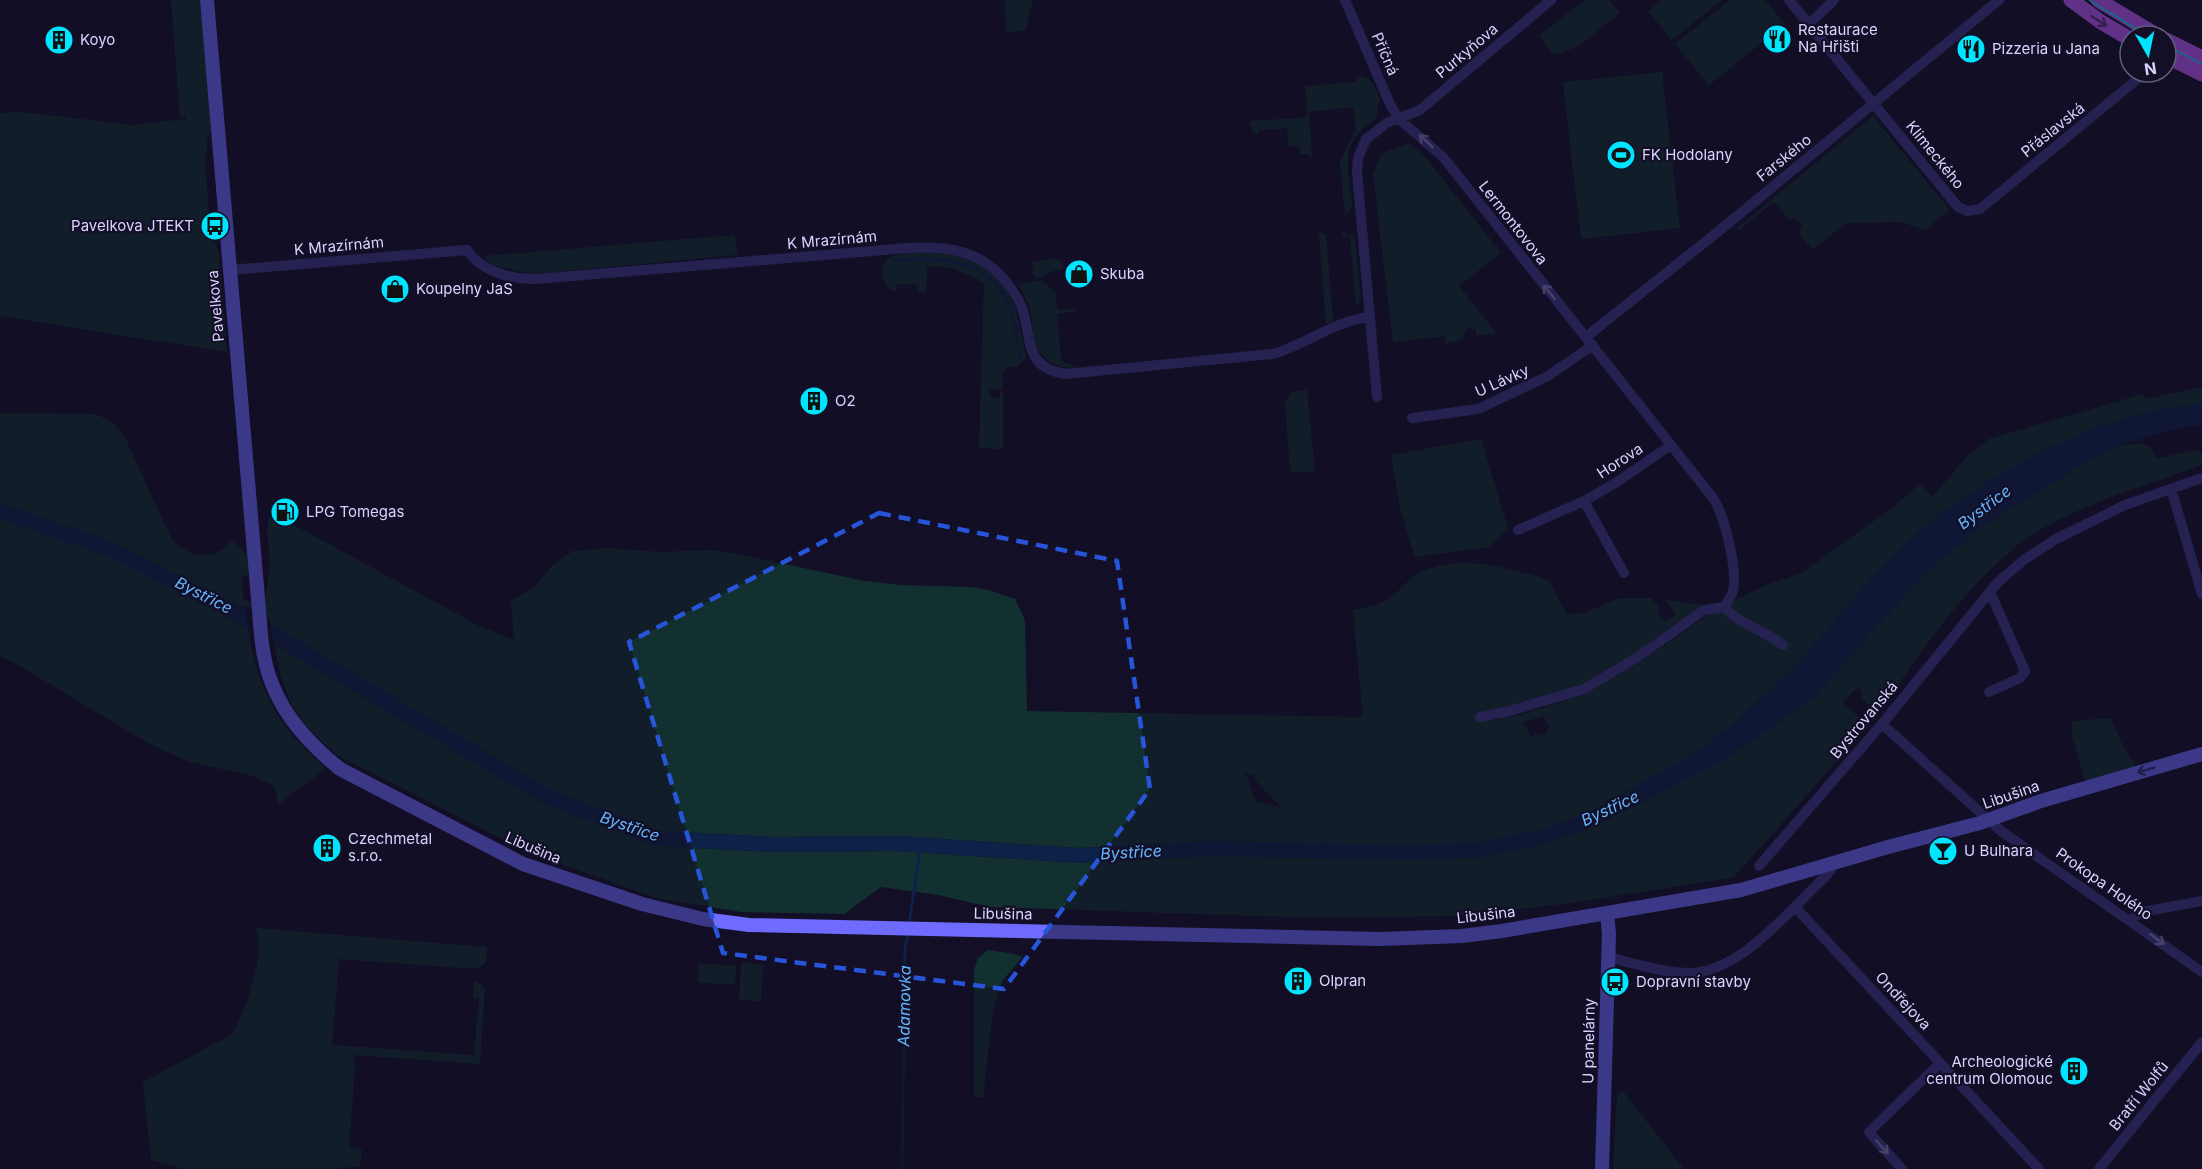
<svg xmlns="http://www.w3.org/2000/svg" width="2202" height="1169" font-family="Inter,sans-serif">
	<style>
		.green { fill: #12302f; fill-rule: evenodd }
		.water { fill: #0c2248 }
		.pier { fill: #130f26 }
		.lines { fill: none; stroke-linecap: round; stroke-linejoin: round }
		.stream { stroke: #0c2248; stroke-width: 3 }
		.street { stroke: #3d3a85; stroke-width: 10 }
		.secondary { stroke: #6f6bff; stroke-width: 14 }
		.primary { stroke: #c25bff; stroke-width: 15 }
		.tram { stroke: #00e5ff; stroke-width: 1.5 }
		.oneway { stroke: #623188 }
		.oneway2 { stroke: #837fbc }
		.oneway3 { stroke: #38347d }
		.marked { fill: none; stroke: #2655da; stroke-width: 4.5; stroke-dasharray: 12 8; stroke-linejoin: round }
		.labels { text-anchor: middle; stroke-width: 4.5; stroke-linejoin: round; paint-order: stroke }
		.poi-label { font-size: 15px; fill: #d9d4ff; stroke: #130f26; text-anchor: start }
		.street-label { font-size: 15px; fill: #d9d4ff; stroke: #130f26 }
		.water-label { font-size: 16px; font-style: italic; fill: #62b6ff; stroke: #130f26 }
	</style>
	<rect width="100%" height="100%" fill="#130f26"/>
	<path class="green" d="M171,0H200L211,122L209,127H212L208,136L205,161L210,227L219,255L227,352L0,316V113L22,112L132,125L186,119V116L180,117Z
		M1005,0H1033L1025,31L1006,32Z
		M1585,0H1609L1620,13L1579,46L1554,55L1539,36Z
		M1662,0H1722L1672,40L1648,11Z
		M1730,0H1765L1785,24L1709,85L1675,44Z
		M1662,72L1680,228L1581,239L1563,82Z
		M1357,76C1373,76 1376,89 1381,102L1378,103L1377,116C1371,125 1362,128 1356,136C1342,154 1350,182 1352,203L1351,208L1345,216L1340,161L1356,129L1353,107L1309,112L1312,156L1310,157L1309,154H1300L1299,146L1289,147L1287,128L1259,130L1258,134L1253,133L1250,121L1303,118V116L1307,115L1305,83L1306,86L1356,82Z
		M1873,116L1950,210L1925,230L1901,222L1845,223L1813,250L1798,232L1803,227L1794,217L1790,221L1774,202L1739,230L1737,228Z
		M1408,143L1422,153L1501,253L1459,286L1496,333L1476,336V329L1472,330L1471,327L1465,331L1463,339L1446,344L1445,336L1393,342L1373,174L1381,154Z
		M1344,232L1355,238L1361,300L1356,307L1350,237H1343L1342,233Z
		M1319,233L1324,234L1326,237L1333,321L1326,324Z
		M735,235L737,255L532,274L492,265L484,256Z
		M928,252L962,256L982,266L998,279L1009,295L1016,310L1026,356L1019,366L1006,368L1003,372L1002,391L1000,389H989L990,397L1000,398V392H1003V449L979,448L984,283C965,272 949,265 927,267L926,293L921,291L918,292L917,285L897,284L896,292C879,287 877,262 894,256C904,252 918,253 928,252Z
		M1053,259L1062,261L1063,269L1053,271L1037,279L1031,271L1034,270L1032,262Z
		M1041,280L1056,293L1057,310L1077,309L1078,311L1057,314L1061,361L1078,367C1059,370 1038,359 1034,339C1032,329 1033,320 1030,310C1027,301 1023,292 1018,284Z
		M2202,387V403L2149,412L2103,425L2040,452L1997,476L1944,511L1911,538L1867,583L1793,669L1727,729L1693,754L1589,813L1544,829L1481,842L1406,845L1213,841L1079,848L898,836L772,837L659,831L549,789L242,607L114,542L0,503V413L95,414L109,420L123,433L171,538C189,558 213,563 231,540L247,554L249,574L242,577L241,584L244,599L264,608L270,566L267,528L269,517L274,514L477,625L514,640L511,601L535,586L554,564L573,551L605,548L661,552L711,550L732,553L865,581L901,585L972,587L989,590L1015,599L1025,620L1027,711L1363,717L1353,610C1365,607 1383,605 1393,596C1402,588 1409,578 1421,572C1462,553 1507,568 1548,580L1567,614L1584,613L1620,598H1651L1659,607L1657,609L1660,612L1658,614L1666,621L1676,615L1665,600L1702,605L1631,656L1580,685L1490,721L1519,715L1585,694L1637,664L1717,609L1766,585L1800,574L1892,508L1921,483L1932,497L1970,453L1989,439L2143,394L2146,399ZM1544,716L1549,727L1546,730L1547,733L1541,736L1539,733L1531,737L1523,722ZM1245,772L1250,776L1254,774L1256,779L1255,780L1282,808L1256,801Z
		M1307,390L1315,471L1293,473L1290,470L1285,402L1292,392Z
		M1481,439L1508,528L1490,547L1415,557L1401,512L1391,455Z
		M2139,443L2150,446L2156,459L2199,449L2202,454V465C2144,486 2083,503 2030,536C2020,542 2011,551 2002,559C1956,600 1922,650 1888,700L1880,706H1870L1862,699L1860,689L1857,688L1842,703L1869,725L1734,877L1579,902L1460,916L1319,918L990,907L938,895L881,887L844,914L741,912L656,898L531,853L338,756L307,727L291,703L281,677L274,644L542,803L656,846L772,852L897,851L1079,863L1213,856L1406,860L1483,857L1548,843L1595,826L1724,760L1813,698L1913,586L1943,558L1987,523L2075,469L2117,446Z
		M0,519L108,556L248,628C253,667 267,704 292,735C302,747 315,758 325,769L279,804L274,787L269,783L250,775L190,762L148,743L20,666L0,656Z
		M2111,718L2120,740L2136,767L2085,781L2072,736V721Z
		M256,928L487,947L486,963L475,969L339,959L332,1045L474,1055L479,999L473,998L474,980L485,987L480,1064L354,1055L355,1067L349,1147L362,1150L360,1166L335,1169H184L151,1160L143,1082L231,1035C243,1019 254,981 258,961C260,950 258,939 256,928Z
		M988,950L1015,954L1023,957L1002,981L993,1012L983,1097H974V969L978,958Z
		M741,963L763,964L761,1001L739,1000Z
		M699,964L736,965L735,984L698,983Z
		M1622,1090L1684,1169H1613L1617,1097Z"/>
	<path class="water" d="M2202,403V425L2174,429L2117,446L2075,469L1987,523L1943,558L1913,586L1813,698L1724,760L1595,826L1548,843L1483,857L1406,860L1213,856L1079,863L897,851L772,852L656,846L542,803L248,628L108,556L0,519V503L114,542L242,607L549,789L659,831L772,837L898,836L1079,848L1213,841L1406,845L1481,842L1544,829L1589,813L1693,754L1727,729L1793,669L1867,583L1911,538L1944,511L1997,476L2040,452L2103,425L2149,412Z"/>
	<path class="pier" d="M245,605L270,620L274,647L249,633Z"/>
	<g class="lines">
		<path class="stream" d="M895,260C942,256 994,258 1012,312C1017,326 1016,343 1021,357
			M909,924L920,851
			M902,1169L905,948L908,934"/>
		<path class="street" d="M1345,0L1390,104L1399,119L1443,157L1713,498C1725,516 1739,574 1732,594C1730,598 1727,603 1724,607
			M1789,0L1958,207L1967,211L1980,209L2146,72
			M1809,24L1834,0
			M230,270L467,250C482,272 510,279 536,279L908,248C947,246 982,250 1007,283C1014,292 1020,301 1023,311C1032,340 1024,367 1065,374L1273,354C1307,344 1334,321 1370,317
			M1586,337L1719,231L1999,0
			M1377,397L1357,172L1358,158L1366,139L1387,123L1420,110L1551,0
			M1412,418L1478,409L1548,376L1593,345
			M2171,489L2202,594
			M1584,501L1624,573
			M1518,530L1584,501L1617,482L1671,445
			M1724,607C1740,625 1765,630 1783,645
			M1989,692L2020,678L2025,671L1990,592
			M1480,717L1510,711L1584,689L1638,657L1704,610L1724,607
			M1882,724L2001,831L2202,972
			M1759,866L1882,724L1998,582L2025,559L2056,539L2125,505L2202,478
			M1795,907L2039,1169
			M2130,920L2142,912L2202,901
			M1607,957C1634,963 1662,973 1689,973C1741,973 1791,908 1827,875L1831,869L1830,863
			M1902,1169L1869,1132L1940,1063
			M2099,1169L2202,1042"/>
		<path class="secondary" d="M207,0L259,610C260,625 261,641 264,656C273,704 303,739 340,769L523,864L642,904L703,919L749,925L1380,939L1462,936L1502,931L1741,890L1888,847L1980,823L2041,801L2202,754
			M1602,1169L1609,933L1607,914"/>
		<path class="primary" d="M2071,0L2101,22L2130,39
			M2098,0L2158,36
			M2166,40L2202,58
			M2166,56L2202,74"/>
		<path class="tram" d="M2089,0L2148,36
			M2166,45L2202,64"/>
	</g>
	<defs><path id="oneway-shaft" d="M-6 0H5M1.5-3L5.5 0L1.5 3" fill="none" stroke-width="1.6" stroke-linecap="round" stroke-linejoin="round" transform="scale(1.5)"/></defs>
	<use class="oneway" href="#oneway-shaft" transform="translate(2099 21) rotate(33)"/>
	<g class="oneway2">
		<use href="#oneway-shaft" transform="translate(1426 141) rotate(-137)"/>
		<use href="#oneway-shaft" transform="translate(1549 292) rotate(-129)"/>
		<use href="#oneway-shaft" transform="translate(2157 939) rotate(36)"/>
		<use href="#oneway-shaft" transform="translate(1882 1147) rotate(48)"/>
	</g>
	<use class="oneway3" href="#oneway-shaft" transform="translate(2146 770) rotate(164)"/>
	<path d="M0 0H2202V1169H0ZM879,513L1117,561L1150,789L1004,989L723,953L629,642Z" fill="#130f26" fill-opacity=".55" fill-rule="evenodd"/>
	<path class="marked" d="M879,513L1117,561L1150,789L1004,989L723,953L629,642Z"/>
	<defs>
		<g id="restaurant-disc" transform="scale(1.5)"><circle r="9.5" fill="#00e5ff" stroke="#130f26"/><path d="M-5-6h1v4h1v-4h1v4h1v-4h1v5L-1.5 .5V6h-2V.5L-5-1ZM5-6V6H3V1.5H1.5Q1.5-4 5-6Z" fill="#111"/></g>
		<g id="building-disc" transform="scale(1.5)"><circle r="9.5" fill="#00e5ff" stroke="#130f26"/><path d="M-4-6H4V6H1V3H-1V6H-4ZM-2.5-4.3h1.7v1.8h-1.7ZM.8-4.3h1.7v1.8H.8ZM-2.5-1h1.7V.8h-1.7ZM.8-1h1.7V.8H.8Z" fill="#111"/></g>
		<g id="stadium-disc" transform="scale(1.5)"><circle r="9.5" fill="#00e5ff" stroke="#130f26"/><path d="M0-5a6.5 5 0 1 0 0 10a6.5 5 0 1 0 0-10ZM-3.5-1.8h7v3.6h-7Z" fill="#111"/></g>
		<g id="bus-disc" transform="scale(1.5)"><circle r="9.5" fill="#00e5ff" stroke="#130f26"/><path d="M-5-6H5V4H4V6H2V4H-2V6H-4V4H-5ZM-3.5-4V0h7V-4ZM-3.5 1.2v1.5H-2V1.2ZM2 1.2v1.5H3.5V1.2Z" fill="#111"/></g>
		<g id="shop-disc" transform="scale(1.5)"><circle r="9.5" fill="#00e5ff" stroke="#130f26"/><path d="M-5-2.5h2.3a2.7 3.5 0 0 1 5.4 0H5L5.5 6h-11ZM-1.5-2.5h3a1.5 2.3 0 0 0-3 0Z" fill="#111"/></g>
		<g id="fuel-disc" transform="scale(1.5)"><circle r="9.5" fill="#00e5ff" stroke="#130f26"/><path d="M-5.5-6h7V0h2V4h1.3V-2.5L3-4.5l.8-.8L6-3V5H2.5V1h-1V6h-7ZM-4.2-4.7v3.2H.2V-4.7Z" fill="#111"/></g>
		<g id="bar-disc" transform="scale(1.5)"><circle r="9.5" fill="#00e5ff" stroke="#130f26"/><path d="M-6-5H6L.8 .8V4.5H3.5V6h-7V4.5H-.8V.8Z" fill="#111"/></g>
	</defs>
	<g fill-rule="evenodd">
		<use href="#restaurant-disc" x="1777" y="39"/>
		<use href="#building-disc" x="59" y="40"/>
		<use href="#restaurant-disc" x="1971" y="49"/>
		<use href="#stadium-disc" x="1621" y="155"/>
		<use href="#bus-disc" x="215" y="226"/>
		<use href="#shop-disc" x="1079" y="274"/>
		<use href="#shop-disc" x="395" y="289"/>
		<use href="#building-disc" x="814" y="401"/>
		<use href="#fuel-disc" x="285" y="512"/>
		<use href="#building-disc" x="327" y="848"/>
		<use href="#bar-disc" x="1943" y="851"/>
		<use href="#building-disc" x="1298" y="981"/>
		<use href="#bus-disc" x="1615" y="982"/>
		<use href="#building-disc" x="2074" y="1071"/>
	</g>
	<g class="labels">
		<g class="poi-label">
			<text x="1798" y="35">Restaurace<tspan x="1798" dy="17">Na Hřišti</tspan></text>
			<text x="80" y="45">Koyo</text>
			<text x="1992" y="54">Pizzeria u Jana</text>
			<text x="1642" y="160">FK Hodolany</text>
			<text x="194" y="231" text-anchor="end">Pavelkova JTEKT</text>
			<text x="1100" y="279">Skuba</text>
			<text x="416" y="294">Koupelny JaS</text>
			<text x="835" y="406">O2</text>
			<text x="306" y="517">LPG Tomegas</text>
			<text x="348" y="844">Czechmetal<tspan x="348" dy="17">s.r.o.</tspan></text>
			<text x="1964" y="856">U Bulhara</text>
			<text x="1319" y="986">Olpran</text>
			<text x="1636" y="987">Dopravní stavby</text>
			<text x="2053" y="1067" text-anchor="end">Archeologické<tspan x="2053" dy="17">centrum Olomouc</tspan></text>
		</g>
		<g class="street-label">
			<text transform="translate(1467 51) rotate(-40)" y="5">Purkyňova</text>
			<text transform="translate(1385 54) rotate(67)" y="5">Příčná</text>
			<text transform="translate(2053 130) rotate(-39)" y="5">Přáslavská</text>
			<text transform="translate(1935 155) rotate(51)" y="5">Klimeckého</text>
			<text transform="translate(1784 158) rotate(-39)" y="5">Farského</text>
			<text transform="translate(1513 223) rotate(52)" y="5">Lermontovova</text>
			<text transform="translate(832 240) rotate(-5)" y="5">K Mrazírnám</text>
			<text transform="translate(339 246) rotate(-5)" y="5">K Mrazírnám</text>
			<text transform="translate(216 306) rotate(-95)" y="5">Pavelkova</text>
			<text transform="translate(1502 381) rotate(-24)" y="5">U Lávky</text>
			<text transform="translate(1620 461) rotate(-33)" y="5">Horova</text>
			<text transform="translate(1864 720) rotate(-50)" y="5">Bystrovanská</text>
			<text transform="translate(2011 795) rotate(-19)" y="5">Libušina</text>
			<text transform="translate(533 848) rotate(23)" y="5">Libušina</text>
			<text transform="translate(2104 884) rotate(35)" y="5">Prokopa Holého</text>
			<text transform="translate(1003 914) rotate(1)" y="5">Libušina</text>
			<text transform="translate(1486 915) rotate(-7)" y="5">Libušina</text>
			<text transform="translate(1903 1001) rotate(47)" y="5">Ondřejova</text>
			<text transform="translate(1589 1041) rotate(-89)" y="5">U panelárny</text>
			<text transform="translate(2139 1096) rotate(-51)" y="5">Bratří Wolfů</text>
		</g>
		<g class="water-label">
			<text transform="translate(1984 507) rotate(-37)" y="6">Bystřice</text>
			<text transform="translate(204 595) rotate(27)" y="6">Bystřice</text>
			<text transform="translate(1610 808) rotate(-25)" y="6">Bystřice</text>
			<text transform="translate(630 826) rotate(19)" y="6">Bystřice</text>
			<text transform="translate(1131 852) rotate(-3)" y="6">Bystřice</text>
			<text transform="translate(904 1006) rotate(-89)" y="6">Adamovka</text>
		</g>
	</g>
	<g transform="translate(2148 54) rotate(171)"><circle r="28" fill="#130f26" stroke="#625e7d" stroke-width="1.5"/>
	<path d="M0-4.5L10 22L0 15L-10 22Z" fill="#00e5ff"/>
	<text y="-9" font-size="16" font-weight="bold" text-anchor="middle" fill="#d9d4ff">N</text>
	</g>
</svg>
